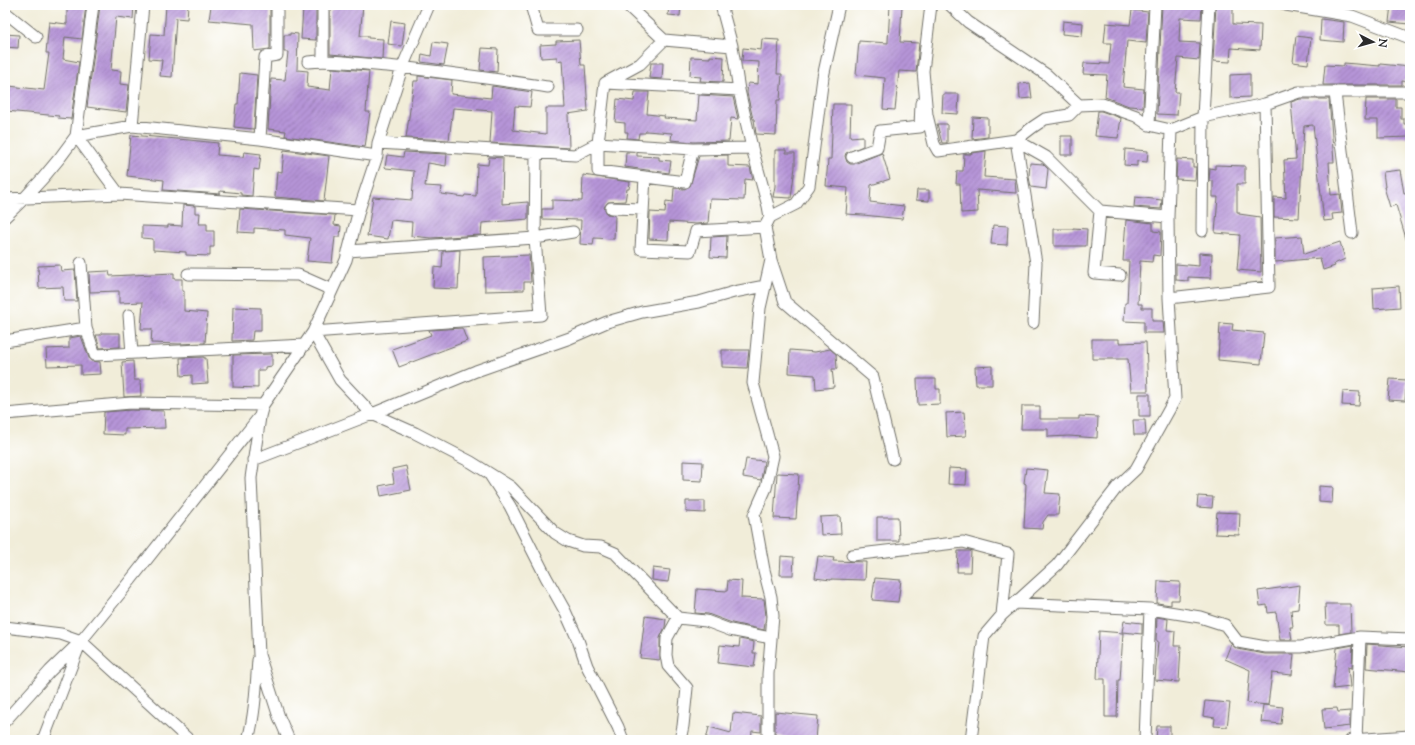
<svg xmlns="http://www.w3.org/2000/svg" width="1415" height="745" font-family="'Sorts Mill Goudy',serif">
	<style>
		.building { fill: url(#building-hatch) }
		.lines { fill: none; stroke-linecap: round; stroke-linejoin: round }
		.street-casing { stroke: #706f68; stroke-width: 13 }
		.street { stroke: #fff; stroke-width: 11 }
	</style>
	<defs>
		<pattern id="building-hatch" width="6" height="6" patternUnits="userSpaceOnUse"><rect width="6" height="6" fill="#b694d8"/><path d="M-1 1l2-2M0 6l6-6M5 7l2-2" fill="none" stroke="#9479af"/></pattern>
	</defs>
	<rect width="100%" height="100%" fill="#fff"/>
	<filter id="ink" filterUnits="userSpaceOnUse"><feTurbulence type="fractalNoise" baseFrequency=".025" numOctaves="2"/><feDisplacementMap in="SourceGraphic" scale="8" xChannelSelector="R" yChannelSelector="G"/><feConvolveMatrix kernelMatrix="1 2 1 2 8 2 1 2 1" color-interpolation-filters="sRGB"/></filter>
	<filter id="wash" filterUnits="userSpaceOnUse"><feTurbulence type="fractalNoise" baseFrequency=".012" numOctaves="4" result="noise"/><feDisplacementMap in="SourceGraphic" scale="16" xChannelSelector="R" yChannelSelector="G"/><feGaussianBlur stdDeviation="0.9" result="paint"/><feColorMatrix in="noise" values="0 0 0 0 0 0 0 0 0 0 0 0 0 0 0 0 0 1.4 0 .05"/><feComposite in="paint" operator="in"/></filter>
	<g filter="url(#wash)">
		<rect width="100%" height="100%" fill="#f1edd9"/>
		<g id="blocks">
			<path class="building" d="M67,5H86L82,39L65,37L63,59L79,62L71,119L58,118L59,116L6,111L9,86L44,90L49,53H46L49,22L67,24Z
				M100,5H134L133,19L116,17L111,70L121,71L120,84L129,85L126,112L87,107Z
				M166,5H188L187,19L176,18L172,77L160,76L162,60L149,59L151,34L164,35Z
				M241,5H270V49L254,51L253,24L209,20L211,6L241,7Z
				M333,5H363L360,36H368V38L383,39L382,59L330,54V10H332Z
				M669,5H681L680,16L668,15Z
				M890,5H902L900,42L919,43L916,72L899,71L895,110L883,109L885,78L856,75L859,41L888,43V41Z
				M1162,5H1202L1201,19L1180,18L1179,42L1200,43L1199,60L1178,58L1175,92H1179L1177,115L1157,114Z
				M1216,5H1233V24L1261,25L1260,50L1231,48L1230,62L1213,61Z
				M1391,5H1410V24L1389,22Z
				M303,8L316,9V40L301,39Z
				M1132,10L1148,12L1146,43L1127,41L1123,87L1144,89L1143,107L1129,106L1105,97L1107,75L1083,74L1084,63L1109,64L1111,43H1104L1106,23L1130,25Z
				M1321,19L1344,22L1343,42L1320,40Z
				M391,21L405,23L402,46L388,44Z
				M1063,21L1083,23L1082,36L1062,34Z
				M290,33L298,34L297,70L308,71L307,87L330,90L332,68L369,71L366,112H370L365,147L285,136L286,131L268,129L271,79L285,80L288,52H284V35H290Z
				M5,34L19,35L18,48L5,47Z
				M1296,36L1311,38L1308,64L1293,62Z
				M762,39L779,40L777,74H782L780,100H777L776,135L756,134L754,119H753L747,93L748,83L758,84L759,62L742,61L743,48L761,50Z
				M579,40L581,65H585L588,111L568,114L569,148L490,143L492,111L453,108L449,140L406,138L414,81H418V76L452,80L451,94L491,98L492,86L532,92L530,107L515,106L513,130L546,134V108H565L562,60L557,61V57L541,58L540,45L556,44V41Z
				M433,42L448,44L444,65L421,62L422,54L431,56Z
				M482,48L498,49L497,72L480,70Z
				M710,56L724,57L723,82L700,81L701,77L690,76L691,57L710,58Z
				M651,63H663L662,79L649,78Z
				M1344,63L1380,66V64L1410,67V82L1402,81V85H1323L1325,65L1344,66Z
				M240,73L257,75L254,129L234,127L236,104H238Z
				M1250,74V97L1230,98V75Z
				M1030,83L1032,98L1020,99L1019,84Z
				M635,92H649L647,114L665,116L664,118L697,120L699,95L733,97L738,119L731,118L729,141L694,142L671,140L672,133L646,131L645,133H639L638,139L627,138L628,132H625V123L615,122L617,99L634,101Z
				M943,94H959L958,114L942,113Z
				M1300,99H1329L1334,162H1329L1331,195L1340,194L1342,213L1332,214L1333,220L1324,221L1313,125L1304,126L1299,218L1274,217V197L1286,198L1284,160L1296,159L1291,102Z
				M1366,99H1396V107H1401V119H1404V124H1410V137L1378,138V120H1365Z
				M833,104H851L850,137L863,136V146L846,153L845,156L847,162L850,164H854L882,153L890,179L871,185L870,202L904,206L902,219L863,215L846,214L848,188L826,186L828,159H831Z
				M1098,111H1101L1121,118L1118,138L1095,136Z
				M973,117L988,118V137L972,139Z
				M937,124H947V143H942Z
				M131,135L189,140L218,143L217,155L243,157L244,152L261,154L259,170L254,169L252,196L241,195V193L220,191V194L163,190L164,180L127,176Z
				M1061,136H1072V155H1061Z
				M1125,149L1148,151L1147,162L1137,161V166L1124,165Z
				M284,150L329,156L324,201L275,197L277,171L282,172Z
				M775,150H786V153H795V167L791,198L773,197L775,186Z
				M986,151L984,177L1015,179L1016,193L977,190L978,212L961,213L960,184H956L957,171H963L964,154H971V153Z
				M404,152L447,154L446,166L428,163L425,186L442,187L441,194L464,197L465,195L476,196L477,164L488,165L489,157L503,158L502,204L528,202V219L482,223L481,235L431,238L411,236L412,222L391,220L388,239L367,236L373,197L412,200L414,171L386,168L385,167L387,155L403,157Z
				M626,152H637V156L659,157V160L671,161L669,173L625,167Z
				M728,155V166L750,167L753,180L745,179L744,200L710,199L708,223L696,224L669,222L668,240L649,239L650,212L665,213L666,201L673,202L674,188L684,189L690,186L699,156Z
				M1177,159L1193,160V167H1196L1195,180L1176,179Z
				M1030,163L1043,164L1048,169L1046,189L1031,187L1029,177Z
				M1215,165L1245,166V184H1237V212H1239V214L1260,217L1261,272L1237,270L1240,235L1215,233L1218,197H1213V181H1209L1210,168L1215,169Z
				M1400,170L1404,193L1410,192V242H1407L1396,205L1390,207L1384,187H1385L1383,172Z
				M583,175L630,182L629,189H627L625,201L608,202L604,207L607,214L615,215L614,239L594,238L593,245L580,244L581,220L542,219V209H552V200L582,201Z
				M917,190H929V201L916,200Z
				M1135,197L1162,200L1161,209L1134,207Z
				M183,205L195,206V213H200L199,224H207V231H214V247H210V256L186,255V252L153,250V239L142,238V226L168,227V225L182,226Z
				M240,209L335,215L334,225L341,226L340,237H335L332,263L307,261L310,238L285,235V230L254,228V233L238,232Z
				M1126,220L1153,223V231L1161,232L1160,256L1153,255L1152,262L1140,261L1138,304H1142V308H1152V321H1163L1164,333H1144V322L1124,321L1125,303H1127L1129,261H1123Z
				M993,225L1008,226L1007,245L991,244Z
				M1073,228L1087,229L1086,246H1054V229H1073Z
				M727,236L726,258L710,257L711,237Z
				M1302,236L1304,254L1340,242L1345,259L1334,264L1335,266L1323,270L1320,258L1275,262V238Z
				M460,250L458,289L433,288L434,267L442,268L443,251Z
				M1199,253L1212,254L1211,278L1188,277V281L1176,280V264L1199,266Z
				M529,255L531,282H524V290L485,291L484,257Z
				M60,265L61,271L75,270L77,301H64L63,287L39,288L38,266Z
				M109,271L110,276L174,273V279H182V291H184V311L207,313L205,343L179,344L151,343L152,329H141L143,302L119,303V291L90,292L89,272Z
				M1399,286L1400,307L1374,309L1373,288Z
				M233,307L261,308V331H253L252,340L232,341Z
				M1220,323L1233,324L1232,330L1264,333L1261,364L1218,360Z
				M462,328L467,341L399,367L392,349L431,335L429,330Z
				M101,333H120V347L100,348L96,335H101Z
				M81,336L89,358L91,361L100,362L101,374L81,375V365L47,366L46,349L69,348V338Z
				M1092,339H1119V343L1146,342L1148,391H1131L1128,359H1092Z
				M830,349L836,354L837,369H832L834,387L816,389L815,375L789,373L790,350L815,352Z
				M722,350H749L747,368L722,367Z
				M272,354V366L265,367V370H258V388L233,387V355Z
				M204,357V358H206L208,383L192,384V375L181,376L180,358Z
				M133,361L134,380H140L141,396L124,397L122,362Z
				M992,366V385H976L975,367Z
				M917,379H936V389H940V404L918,405Z
				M1390,379L1407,380L1405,401L1388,400Z
				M1343,391L1360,392L1359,406L1342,405Z
				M1139,394H1150V416H1139Z
				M1022,406H1040V419H1079V416L1098,417L1097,438L1069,436L1048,437V429H1021Z
				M131,410L164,411L165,428L125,429V435L103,434L104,412Z
				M964,412L966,436L947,437L946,413Z
				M1133,420H1145L1146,435H1134Z
				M746,459L764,461L761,480L743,477Z
				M683,461L703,462L702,481L683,480Z
				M406,466L411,490L381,496L379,486L394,483L392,469Z
				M949,468L967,469L966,485L948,484Z
				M1026,468L1048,470L1045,493L1060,494L1058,515H1048L1043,522L1042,529L1024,528L1026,484L1024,483Z
				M777,473L799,474L796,519L774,518Z
				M1319,486L1333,487L1332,503L1319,502Z
				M1198,496L1213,497L1212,508L1197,507Z
				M686,501H705V513L686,512Z
				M1217,512L1240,513L1239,535L1215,534Z
				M840,516L841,534L821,535L820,517Z
				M877,517H898L899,541H877Z
				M958,551H971L970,572H957Z
				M781,556L794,557L793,575H780Z
				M818,556L834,558L833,561L866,562L865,580L831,579V580L815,578Z
				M653,568L670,570L668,582L652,580Z
				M875,578L901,580L898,602L872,600Z
				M728,580L742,581L741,598L764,599L766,616L764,630L732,623L708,614L695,613L697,589L727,591Z
				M1158,581L1180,582L1179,600H1171V605L1157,603Z
				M1300,585L1298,609L1291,610L1293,627H1290L1292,640H1280L1276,612L1268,613L1267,605L1260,606L1258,591Z
				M1325,604H1350L1351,632L1339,634V625H1326Z
				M645,616L666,619L665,627L660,638V660L640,658Z
				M1157,617L1168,619L1167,630L1175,631L1174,646H1181L1179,682L1155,680L1158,641H1156Z
				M1124,621L1142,623V634L1122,632Z
				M1099,631L1123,633L1120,680H1118L1117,717H1105V679H1097Z
				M740,639L754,642L753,653H756L754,667L718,663L720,645L739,647Z
				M1231,644L1237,649L1265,654H1294L1292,675L1272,673L1268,705L1247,703L1250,670L1225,659Z
				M1367,644L1410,647V672L1366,668Z
				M1353,645L1352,668L1348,667L1350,687L1333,689L1337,648Z
				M1205,701L1230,703L1227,727L1214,726L1215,718L1203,716Z
				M1263,705L1283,707L1281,724L1261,722Z
				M1337,708L1338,712L1350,711V726L1324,729L1322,709Z
				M775,712L818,716L816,740L775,736Z
				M733,713L761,716V732L752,731L751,740H706L709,727L731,733Z
				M1157,726H1170V740H1156Z"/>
		</g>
	</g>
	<g filter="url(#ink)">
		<use href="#blocks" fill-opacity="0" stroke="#706f68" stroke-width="1"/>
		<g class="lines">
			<g class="street-casing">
				<path id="street" d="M93,5L76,136L119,194
					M323,5V60
					M531,5L538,30H577
					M627,5L664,40L640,64L605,83L598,143V171L645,177L641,249L690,251L696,231L765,227
					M721,5L732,46L739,90L752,148L768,206L770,217L765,227L771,260L760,308L753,383L773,456L766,488L754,515L764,570L771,597L773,616L768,674V740
					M931,5L923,71L927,115L934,144L938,151L1016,140L1033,127L1045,119L1069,115L1079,105L1102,104L1136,116L1149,125L1171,130L1203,117L1265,104L1299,92H1410
					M950,5L968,22L1047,75L1079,105
					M1286,5L1352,16L1410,38
					M5,12L36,37
					M664,40L732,46
					M308,62C334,59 361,64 387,66C441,71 494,79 548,87
					M606,83L739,90
					M1335,93L1352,233
					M1149,125L1155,5
					M132,126L143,5
					M260,139L377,156
					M1016,140L1036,263L1033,323
					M1016,140L1046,157L1100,211L1168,217
					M378,143L575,155L598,143L693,149L752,148
					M852,157L877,148L880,131L920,127L921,103
					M645,177L685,182L693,149
					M5,199L119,194L359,210
					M611,208L643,209
					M1100,211L1094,273L1120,275
					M5,217C32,192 55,166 76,136L132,126L260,139L265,57L277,55V5
					M770,217L796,204L809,186L823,77L839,5
					M1202,231L1203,117L1209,5
					M573,232L535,238L541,315L313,332L340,380L372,414L415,433L471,462L511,487L555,533L568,541L583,546L601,547L615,553L678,618L706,621L730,630L771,638
					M348,251L535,238L536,154
					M771,260L785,302L873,377L893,459
					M81,263L86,328L95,355L305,345
					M188,274L298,275L332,290
					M1169,298L1269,287L1265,104
					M129,315L132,353
					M5,341L86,328
					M5,414L131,403L263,405
					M260,417L251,478L259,655L279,717L289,740
					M253,460L372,414L476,371L570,338L607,322L642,312L699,302L734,292L765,286
					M490,475L510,506L546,577L565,611L578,640L587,666L618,727L623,740
					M852,555L963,542L1008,554L1002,615L984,636L971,740
					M1015,603L1150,609L1200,617L1225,625L1238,642L1266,647H1301L1360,637L1410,639
					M1002,615L1057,565L1118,486L1136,469L1175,399L1169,298L1168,217L1171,130
					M678,618L667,638L666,655L668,666L687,688L683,726L680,740
					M5,627L61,634L81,641
					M5,721L50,671L81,641L122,591L260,416L263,405L313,332L346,260L359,210L377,156L378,143L402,68L429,5
					M43,740L81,641L189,740
					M248,740C255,714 256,687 258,660
					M1145,740L1150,609
					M1351,740L1410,736
					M1356,740L1360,637"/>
			</g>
			<use href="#street" class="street"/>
		</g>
	</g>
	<rect width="1415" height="745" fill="none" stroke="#fff" stroke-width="20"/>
	<g transform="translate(1373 42) rotate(96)" stroke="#ffffff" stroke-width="3" paint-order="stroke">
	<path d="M0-3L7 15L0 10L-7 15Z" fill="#2b2b2b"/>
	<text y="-6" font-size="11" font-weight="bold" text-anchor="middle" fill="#2b2b2b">N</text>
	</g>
</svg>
